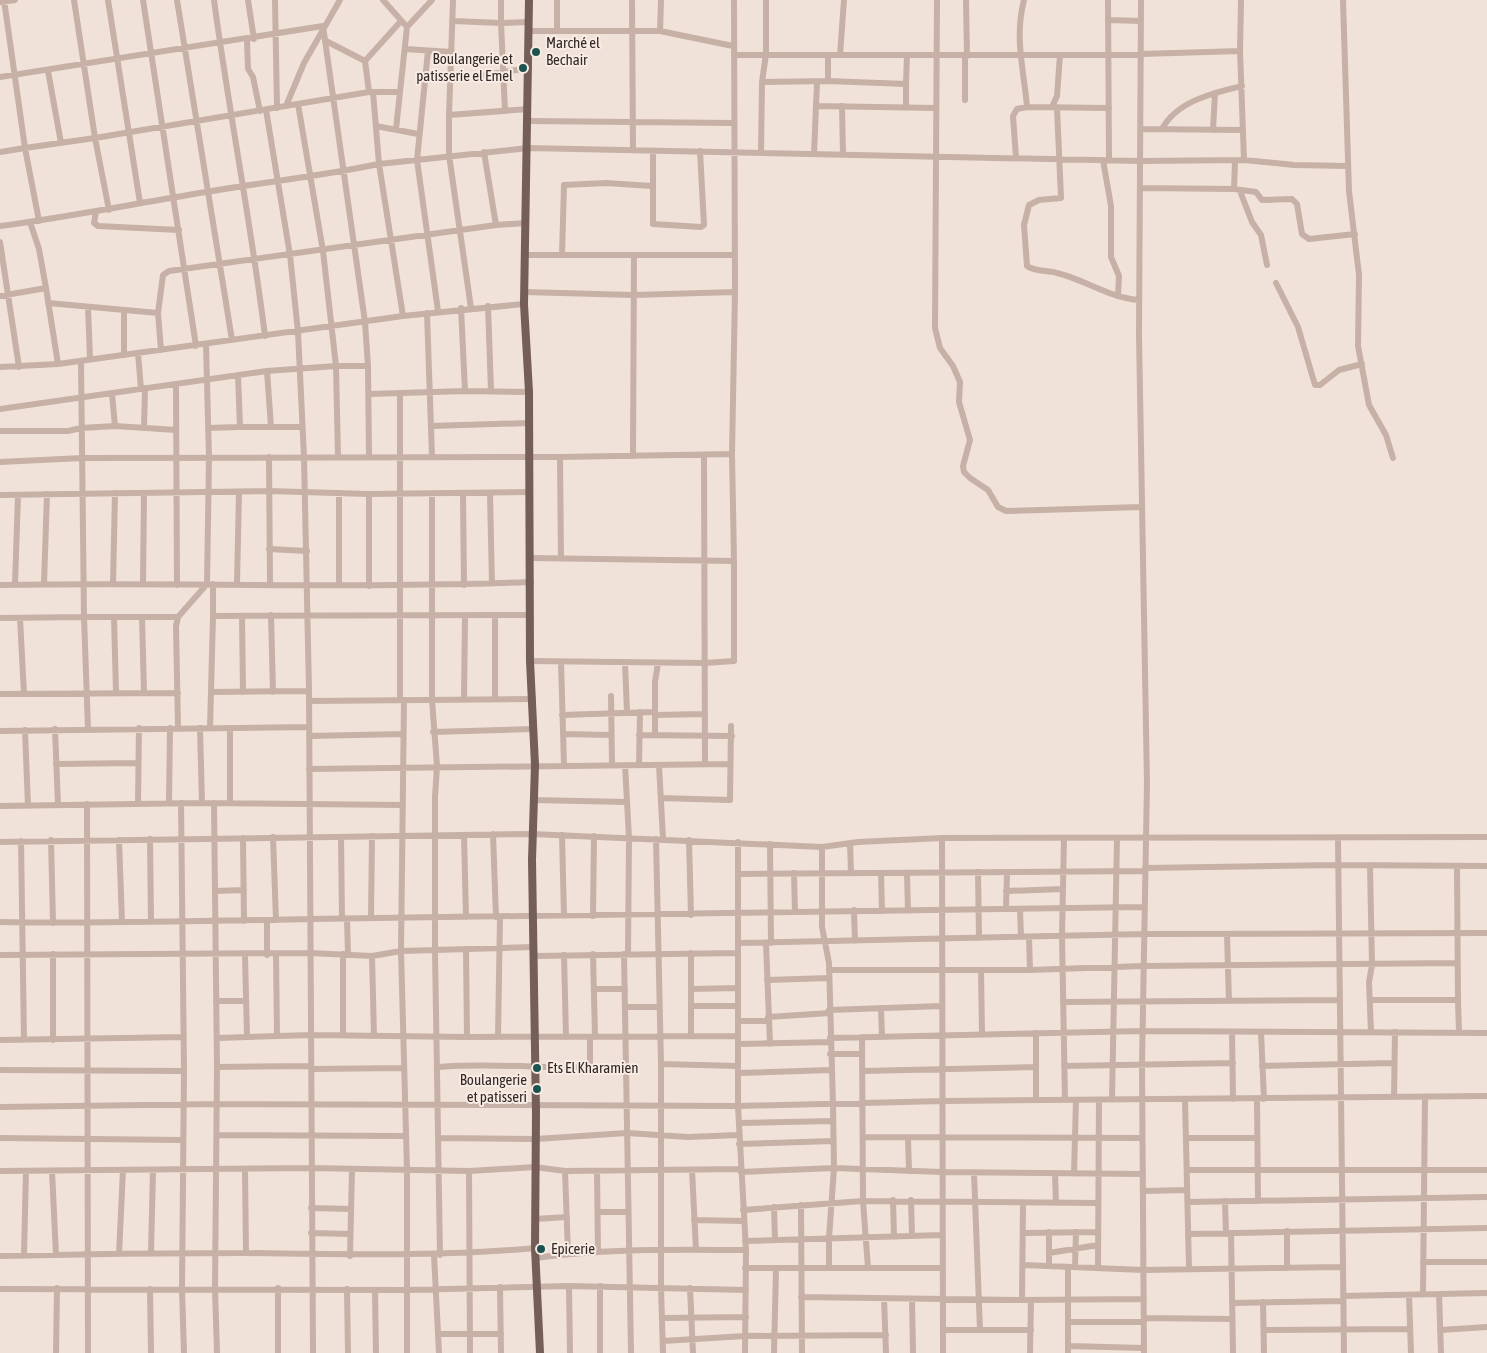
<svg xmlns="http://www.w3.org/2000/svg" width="1487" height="1353" font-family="'Asap Condensed',sans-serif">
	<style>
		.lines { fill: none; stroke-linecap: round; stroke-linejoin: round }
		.minor { stroke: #c7b0a5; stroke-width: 6 }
		.major { stroke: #755d58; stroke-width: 8 }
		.poi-dot { fill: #1d534f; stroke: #f8ece5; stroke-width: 2 }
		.labels { text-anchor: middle; stroke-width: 4; stroke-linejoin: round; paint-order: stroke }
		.poi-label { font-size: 15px; fill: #332826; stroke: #f8ece5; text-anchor: start }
	</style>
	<rect width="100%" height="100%" fill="#f0e2d9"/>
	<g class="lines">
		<path class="minor" d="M4,0L25,148L95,138L74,0
			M108,0L140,203
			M143,0L196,346
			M177,0L232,340
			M214,0C229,112 251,223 265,336
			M248,0L254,39
			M275,0L277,108
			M632,0L633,150
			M937,0L935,328L940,348L953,366L960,382L959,402L970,440L963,466L964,472L970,478L988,490L998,507L1006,511L1141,507
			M966,0L967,56
			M1024,0C1014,39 1024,69 1027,107
			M1108,0L1109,160
			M1141,0L1139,335L1147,783L1142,1065L1144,1353
			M1343,0L1349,191L1359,275L1358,346L1369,405L1386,435L1393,458
			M1,2L15,0
			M1109,20L1141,21
			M453,21L501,23V0
			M323,26L365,322L368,366L369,457
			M407,27L432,0
			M557,30V0
			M528,31H660L733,46
			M660,31L661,0
			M247,40L248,69L253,77L260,111
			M326,41L365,61L401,21
			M405,49L452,52
			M428,51L417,160L438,311
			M734,55H1109L1240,51L1241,0
			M840,55L844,0
			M965,56V100
			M48,71L61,143
			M0,77L323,26
			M451,80L529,68
			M828,81V55
			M762,82L828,81L906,84V108
			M906,84L907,55
			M370,92H400L407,27L383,0
			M298,104L323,251L336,366L338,457
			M286,106L304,63L340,0
			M817,106L936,108
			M842,106L843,154
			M1052,107L1057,96L1060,55
			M1057,108L1061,198L1039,200L1029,205L1024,225L1027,266C1036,272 1047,270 1057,273C1086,280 1110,298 1139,300
			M266,110L290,255L298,332L304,457L309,691L313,1353
			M505,111L501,23L529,22
			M449,115L453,0
			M528,121L734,123
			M376,126L418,134
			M396,129L400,92
			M1142,129L1243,130
			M1162,129C1177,101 1213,93 1242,86
			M1213,130L1215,93
			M653,151V224L701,227L704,225L700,151
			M0,152L25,148L39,221
			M484,152L496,225
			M761,152L762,82L766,54V0
			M814,154L817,82
			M1016,157L1013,116L1017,109L1027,107L1109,108
			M1103,160L1111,206V257L1119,276L1118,296
			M1244,160L1294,165L1348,166
			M1140,188L1234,189L1256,192L1262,200L1292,199L1297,204L1302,234L1309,239L1355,234
			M1234,189L1235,161
			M1240,191L1252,222L1261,235L1267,265
			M109,210L95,138L369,92L365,61
			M96,212L94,223L98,226L179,230
			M30,222L39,249L46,288
			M0,226C69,217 138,203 206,192C264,182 322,176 379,164L373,92
			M0,242L19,367
			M525,255H735
			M562,255L564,185L606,183L652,186
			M1276,283L1298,327L1315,385H1320L1339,370L1362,364
			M524,292L633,295L735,292L734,0
			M0,296L46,288L58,364
			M48,303L158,313L161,350
			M488,306L491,391
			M88,307L90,359
			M461,308L465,391L529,392
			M471,308L449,155V115L528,109
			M124,310V355
			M158,313L163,275L169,271L496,225L526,223
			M427,313L432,457
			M403,316L379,164L528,148L1140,161L1244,160L1240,51
			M138,353L141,389
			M81,361L84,617H178
			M0,367L58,364L403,316L524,304
			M267,371L271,427
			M238,375L240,427H302
			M176,385L177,585
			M112,394L115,426
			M369,394L465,391
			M0,409L267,371L336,366H368
			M431,426L529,423
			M144,428L145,388
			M208,428L239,427
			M0,431H68L81,428L115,426L176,430
			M704,455L705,764
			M633,456L634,255
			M269,457L270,584
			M560,457L561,559
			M0,462L82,458L560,457L732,454L735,292
			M339,493V585
			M432,494V700L437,766L435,797V952L440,1255
			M463,494L464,585
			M490,494L492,584
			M0,495L269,491L369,494L528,492
			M269,549L307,551
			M530,558L734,561L732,454
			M44,584L47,494
			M113,584L115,493
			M143,584L144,494
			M213,584V616L529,615
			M237,584L239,492
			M0,585C177,582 354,589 531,582
			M15,585L18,495
			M369,586V494
			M271,615L273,692
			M495,615V699
			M242,616L243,692
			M114,617L116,692
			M142,617L144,693
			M0,618L84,617L88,729
			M20,618L24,694
			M530,661L705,663L734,661V561
			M561,662L564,765
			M625,663L627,712
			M211,692L309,691
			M0,694L178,693
			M611,696L612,765
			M464,699L465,616
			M400,700V393
			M404,700L401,951L407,1170V1353
			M309,701L533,699
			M562,715L654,712
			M655,715L705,714
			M178,728L176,626L178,617L207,584L209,458L206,344
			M200,728L202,803
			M210,728L213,616
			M230,728V803
			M55,729L58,805
			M25,730L28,806
			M0,731L309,727
			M433,732L533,729
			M563,734L611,735
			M639,735L732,736
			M655,735V682L658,663
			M309,736L403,734
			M56,764L138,763
			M625,765L629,838L628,954
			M639,765L640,712
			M659,765L663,839
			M309,769L729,764
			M661,798L730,800L731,726
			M533,800L627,802
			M169,803L170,728
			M181,803L184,1071L182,1289L184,1353
			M214,803L217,1067L311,1066
			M87,804L88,1353
			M138,804L139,728
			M0,806L202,803L403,805
			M493,834L496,917
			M464,835L466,917
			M562,835L564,916
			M273,837L276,920
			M341,837L342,919
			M243,838L244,921
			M942,838L943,1353
			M1064,838L1062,936L1065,1100
			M1338,838L1344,1353
			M150,839L151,920
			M656,839L661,1064V1288L663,1353
			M51,840L53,923
			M119,840L122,922
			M689,840L691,915
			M21,841L24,1040
			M0,842L532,834L822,847L858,842L942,838L1487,837
			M738,842V1106L746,1250L745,1353
			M850,843L851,873
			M770,844L771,943
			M822,847V927L829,963L833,1105L834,1168L829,1238V1268
			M1370,865L1372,965L1369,982L1371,1032
			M1457,866L1458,1000
			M1145,868L1338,865L1487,866
			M978,872L979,938
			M794,873L795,912
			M881,873L882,911
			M907,873L908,911
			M739,874L1145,871
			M215,891L244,890
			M1006,891L1063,889
			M1006,909L1007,872
			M1020,909L1021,937
			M854,910L855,941
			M593,916L594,836
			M371,918L372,836
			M347,919L348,954
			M267,920V955
			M0,922C103,924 207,921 310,919C588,914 866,912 1144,907
			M1227,934L1229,1001
			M1029,937L1030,970
			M738,943L1144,934L1487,933
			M766,943L770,1044
			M466,950L467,1037
			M276,954L277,1036
			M343,954V1035
			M593,954L595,1037
			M624,954L631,1353
			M0,955L309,953L372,956L401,951L534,947
			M245,955L247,1037
			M564,955L566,1037
			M372,956L374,1036
			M535,956L738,953
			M829,970H1030L1143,966L1457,963
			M981,970L982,1034
			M767,980L829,978
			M594,989H625
			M691,989L738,988
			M1370,1000H1458L1459,1033
			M216,1001H246
			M1063,1002L1339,1000
			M691,1006H738
			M625,1007H659
			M881,1008L882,1037
			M829,1010L942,1006
			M768,1017L830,1013
			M738,1021H769
			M1232,1032L1233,1099
			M1261,1032L1264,1099
			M691,1036V953
			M498,1037L500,917
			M862,1037L863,1201L868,1268
			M217,1038L311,1035L467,1037L738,1036
			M830,1038L1142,1031L1487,1033
			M0,1040L184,1037
			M53,1040V954
			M738,1044L830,1042
			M830,1054H862
			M661,1064L738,1066
			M1064,1066L1233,1063
			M1262,1066L1394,1063
			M439,1067C501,1062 564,1071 627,1066
			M311,1069L404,1068
			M590,1069V1037
			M0,1070L184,1071
			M862,1071L1036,1067
			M738,1073L831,1070
			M1394,1097L1395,1032
			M1185,1099L1189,1269
			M1257,1099L1258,1201
			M1036,1100V1033
			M1112,1100L1117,838
			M0,1107L218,1104L738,1106L943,1101L1487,1096
			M739,1123L833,1121
			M218,1135L406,1136
			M863,1137L1142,1138
			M0,1138L182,1140
			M440,1138L536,1139L627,1133L688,1137L739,1135
			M908,1138L909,1171
			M1186,1138H1257
			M739,1144L833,1141
			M245,1169L246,1253
			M692,1170L696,1250
			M1187,1170H1487
			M0,1171L311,1168L469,1171L535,1167L565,1171L740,1169
			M52,1171L56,1255
			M469,1171L470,1353
			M565,1171L568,1253
			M597,1171L598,1252
			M741,1172L834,1168L942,1172L1143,1174
			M974,1173L980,1330
			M1055,1174L1056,1203
			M1074,1174L1076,1100
			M1143,1191L1187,1190
			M893,1200L894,1237
			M911,1200L912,1236
			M1225,1201L1226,1234
			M1188,1202L1487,1197
			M801,1205L802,1353
			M774,1207L775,1240
			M311,1208L351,1209
			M743,1210L863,1201L1098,1203
			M598,1212H628
			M535,1219L567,1217
			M694,1220L744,1221
			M1049,1232V1266
			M311,1233L350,1234
			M1023,1233L1098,1232
			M1231,1233L1233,1353
			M1189,1234L1487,1228
			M745,1241L942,1235
			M151,1253L153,1170
			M1049,1253L1098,1245
			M119,1254L123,1170
			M24,1255L26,1171
			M434,1255L439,1353
			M0,1256C81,1254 162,1253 243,1253C341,1254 437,1257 535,1248
			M350,1256L352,1169
			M535,1258C605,1248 675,1250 746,1250
			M1423,1262H1487
			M1024,1265L1143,1270L1343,1267
			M1068,1267V1353
			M1075,1267L1076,1232
			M745,1268H942
			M1098,1268L1099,1100
			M1287,1268V1231
			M569,1286L570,1353
			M600,1286V1353
			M500,1287L501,1353
			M278,1288V1353
			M690,1288L693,1353
			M0,1289L406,1290L569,1286L746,1290
			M150,1289L151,1353
			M347,1289L348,1353
			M375,1290L376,1353
			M1423,1294L1425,1097
			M1439,1294L1441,1353
			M1409,1295L1411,1353
			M1343,1296L1487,1293
			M801,1297L1022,1300L1023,1203
			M884,1298L886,1353
			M912,1299L913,1353
			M1022,1300L1144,1299
			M1263,1302L1264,1353
			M1232,1303L1343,1301
			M662,1318L746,1317
			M1144,1318L1232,1319
			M1068,1322H1144
			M943,1330H1031
			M1264,1330L1410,1329
			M1440,1330L1487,1327
			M438,1334H501
			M663,1341L745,1336L886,1335
			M1068,1346L1144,1348
			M56,1353L57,1288
			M217,1353L215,1289L217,1067
			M774,1353L776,1269
			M1030,1353L1031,1300"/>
		<path class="major" d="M529,0L524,304L529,392L530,661L535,765L532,860L536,1112L535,1248L540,1353"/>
	</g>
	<g class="poi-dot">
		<circle cx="536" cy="52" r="5"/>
		<circle cx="523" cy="68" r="5"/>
		<circle cx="537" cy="1068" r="5"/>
		<circle cx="537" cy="1089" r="5"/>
		<circle cx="541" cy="1249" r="5"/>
	</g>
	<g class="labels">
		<g class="poi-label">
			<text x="546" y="48">Marché el<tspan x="546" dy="17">Bechair</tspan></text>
			<text x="513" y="64" text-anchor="end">Boulangerie et<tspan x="513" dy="17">patisserie el Emel</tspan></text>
			<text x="547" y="1073">Ets El Kharamien</text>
			<text x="527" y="1085" text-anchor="end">Boulangerie<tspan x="527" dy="17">et patisseri</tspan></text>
			<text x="551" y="1254">Epicerie</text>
		</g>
	</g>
</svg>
